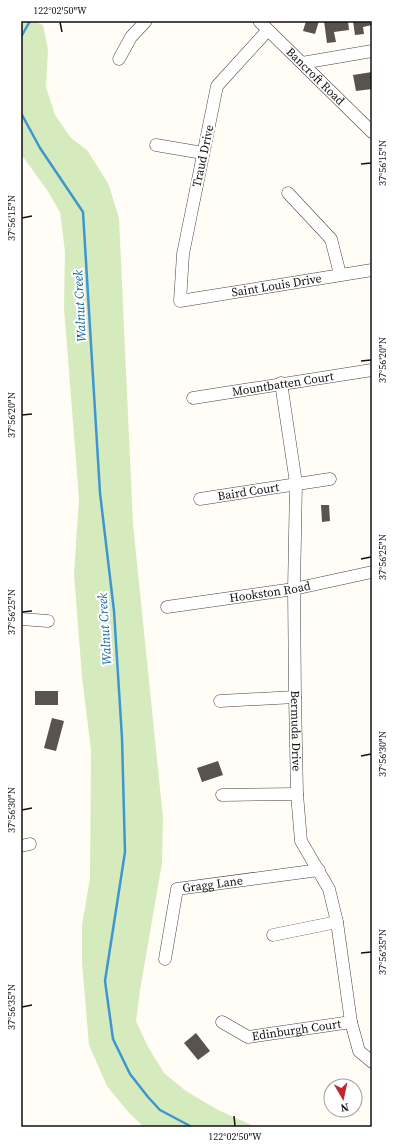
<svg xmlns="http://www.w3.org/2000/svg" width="393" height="1148" font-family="'Source Serif 4',serif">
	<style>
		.green { fill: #d5ebbd }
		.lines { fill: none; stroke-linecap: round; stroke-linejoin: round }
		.stream { stroke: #3f96cf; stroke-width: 2.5 }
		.building { fill: #5a524d }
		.minor-casing { stroke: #444; stroke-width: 13 }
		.minor { stroke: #fff; stroke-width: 12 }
		.ticks { fill: none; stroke: #111; stroke-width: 1.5 }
		.labels { text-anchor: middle; stroke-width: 4; stroke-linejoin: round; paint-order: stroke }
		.street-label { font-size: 12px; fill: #111; stroke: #fff }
		.water-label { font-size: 13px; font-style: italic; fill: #1768a6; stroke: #fff }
		.neatline { fill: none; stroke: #111; stroke-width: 1.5 }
		.ticks-label { font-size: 10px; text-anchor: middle; fill: #111 }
	</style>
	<rect width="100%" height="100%" fill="#fffdf5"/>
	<path class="green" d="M21,21H33L43,25L48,50L46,87L55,115L71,138L87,150L108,183L119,218L133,524L163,818L162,863L140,990L136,1021L148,1047L164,1073L186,1091L218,1110L256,1127H144L129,1113L107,1086L89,1045L82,962V925L90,878L91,750L82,677L74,574L79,499L64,308L65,252L60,212L47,190L21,154Z"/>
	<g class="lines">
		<path class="stream" d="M21,37L30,21
			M21,113L40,148L83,212L100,493L114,611L122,738L125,852L105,981L113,1039L130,1074L148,1097L160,1110L192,1127"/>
	</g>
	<path class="building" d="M306,21H319L315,34L303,31Z
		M324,21H348L349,30L334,32L336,42L327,43Z
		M353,21H372V25L363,27L364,34L355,35Z
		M372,72V89L356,91L353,75Z
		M321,505H329L330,521L322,522Z
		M35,691H58V705H35Z
		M52,718L64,721L56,751L44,748Z
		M218,761L223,775L202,782L197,768Z
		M196,1033L210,1051L198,1060L184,1043Z"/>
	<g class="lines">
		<g class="minor-casing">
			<g id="minor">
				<path id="s1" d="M259,21L372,132"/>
				<path id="s2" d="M268,30L217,86L183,254L180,301L372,270"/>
				<path d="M119,59L131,37L146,21"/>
				<path d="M302,63L372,51"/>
				<path d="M156,145L203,153"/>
				<path d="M288,193L331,239L340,274"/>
				<path id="s3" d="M281,383L296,483L294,589L295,697L297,794L301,841L329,889L337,922L351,1022L359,1051L372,1062"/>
				<path id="s4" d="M193,398L372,370"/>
				<path id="s5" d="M200,499L330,479"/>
				<path id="s6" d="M167,607L294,589L372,572"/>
				<path d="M21,619L48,621"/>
				<path d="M220,701L295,697"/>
				<path d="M222,795L297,794"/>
				<path d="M21,846L30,844"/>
				<path d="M273,935L337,922"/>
				<path id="s7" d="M165,959L177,889L319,870"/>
				<path id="s8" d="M222,1022L248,1037L351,1022"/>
			</g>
		</g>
		<use href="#minor" class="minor"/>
	</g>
	<path class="ticks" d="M60,22L62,32M361,164L371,163M22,218L32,216M361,361L371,360M22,415L32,414M361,559L371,557M22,612L32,611M361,756L371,754M22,810L32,808M361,953L371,952M22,1007L32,1005M234,1116L235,1126"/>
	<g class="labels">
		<g class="street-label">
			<text dy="4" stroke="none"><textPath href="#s1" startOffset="79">Bancroft Road</textPath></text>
			<text transform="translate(203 156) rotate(-78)" y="4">Traud Drive</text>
			<text dy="4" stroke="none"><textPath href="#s2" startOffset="392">Saint Louis Drive</textPath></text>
			<text dy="4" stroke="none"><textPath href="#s4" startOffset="91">Mountbatten Court</textPath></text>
			<text dy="4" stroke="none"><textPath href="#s5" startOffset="49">Baird Court</textPath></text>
			<text dy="4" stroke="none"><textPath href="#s6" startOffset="104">Hookston Road</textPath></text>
			<text dy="4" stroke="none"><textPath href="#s3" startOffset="349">Bermuda Drive</textPath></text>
			<text dy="4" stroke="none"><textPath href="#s7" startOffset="107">Gragg Lane</textPath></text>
			<text dy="4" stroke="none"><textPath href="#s8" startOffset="79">Edinburgh Court</textPath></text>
		</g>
		<g class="water-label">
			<text transform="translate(79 306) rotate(-93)" y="5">Walnut Creek</text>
			<text transform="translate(104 629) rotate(-94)" y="5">Walnut Creek</text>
		</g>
	</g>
	<rect width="393" height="1148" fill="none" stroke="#ffffff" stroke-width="44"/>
	<g transform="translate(343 1098) rotate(171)"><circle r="19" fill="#ffffff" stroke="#a0a0a0"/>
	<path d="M0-3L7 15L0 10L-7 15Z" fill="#c4262e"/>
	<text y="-6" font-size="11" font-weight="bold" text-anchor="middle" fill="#111111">N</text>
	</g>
	<rect x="22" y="22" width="349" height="1104" class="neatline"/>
	<g class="ticks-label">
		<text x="60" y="14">122°02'50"W</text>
		<text transform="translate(382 163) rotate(-90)" y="4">37°56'15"N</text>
		<text transform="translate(11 218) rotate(-90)" y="4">37°56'15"N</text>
		<text transform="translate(382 360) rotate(-90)" y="4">37°56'20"N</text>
		<text transform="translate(11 415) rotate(-90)" y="4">37°56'20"N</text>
		<text transform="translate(382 557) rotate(-90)" y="4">37°56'25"N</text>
		<text transform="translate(11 612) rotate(-90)" y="4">37°56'25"N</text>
		<text transform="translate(382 754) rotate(-90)" y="4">37°56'30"N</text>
		<text transform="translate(11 810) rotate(-90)" y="4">37°56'30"N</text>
		<text transform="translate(382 952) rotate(-90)" y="4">37°56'35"N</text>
		<text transform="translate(11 1007) rotate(-90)" y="4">37°56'35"N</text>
		<text x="235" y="1140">122°02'50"W</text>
	</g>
</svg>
